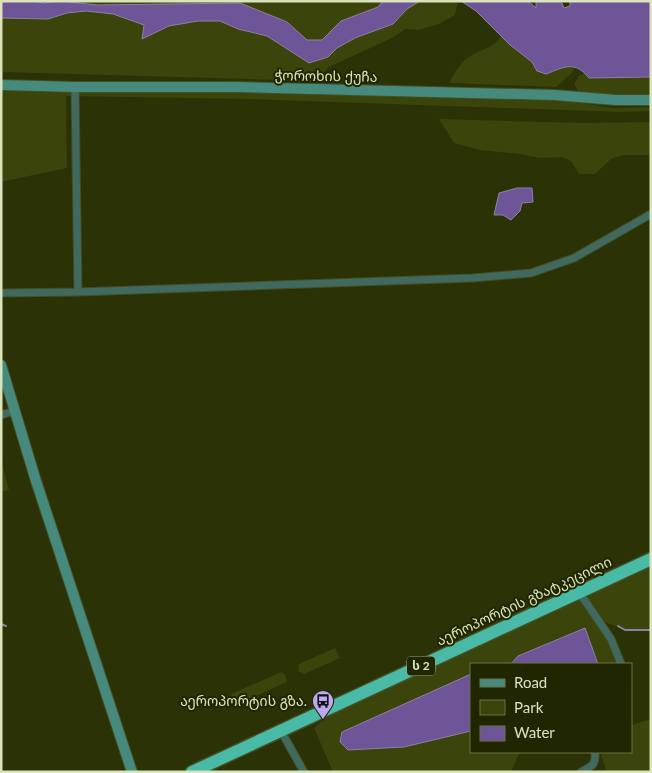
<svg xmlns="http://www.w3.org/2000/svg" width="652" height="773" font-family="Lato,'Noto Sans Georgian',sans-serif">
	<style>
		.green { fill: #3a440b }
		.water { fill: #6e5598; stroke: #8e80a3 }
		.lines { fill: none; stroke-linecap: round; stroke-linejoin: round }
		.stream { stroke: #8e80a3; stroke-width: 2 }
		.street-casing { stroke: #464e23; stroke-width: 9 }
		.secondary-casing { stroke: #464e23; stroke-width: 12 }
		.highway-casing { stroke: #464e23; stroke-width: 15 }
		.street { stroke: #406960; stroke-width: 7 }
		.secondary { stroke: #468a7d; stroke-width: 10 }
		.highway { stroke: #48baa6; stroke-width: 12 }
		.labels { text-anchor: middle; stroke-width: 4; stroke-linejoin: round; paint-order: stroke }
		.shield { fill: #202700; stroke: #a2ab84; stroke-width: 1 }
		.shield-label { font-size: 12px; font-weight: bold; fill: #d9e4bc }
		.street-label { font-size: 14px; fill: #d9e4bc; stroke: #202700 }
		.poi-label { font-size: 14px; fill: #d9e4bc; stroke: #202700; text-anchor: end }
	</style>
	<rect width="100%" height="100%" fill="#2a3206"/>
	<path class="green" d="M61,1H383L378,7L341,21L322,40H307L287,22L172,5H97Z
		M420,1H458L455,15L439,24L418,30L405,29L394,37L329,67L315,81L1,72V18L48,19L67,13L86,11L113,14L144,25L142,38L168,26L198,21H220L238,29L267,36L309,63L328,57L337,48L353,39L393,24L407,9Z
		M501,36L532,62L557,70L566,66L576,67L571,74L556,87L449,83C455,72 461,61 472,55C485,47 491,50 501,36Z
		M584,73L589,78L651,77V95L613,96L578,91L574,84L579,76Z
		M1,85L444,98L537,99L571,101L612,108L651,107V111L621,112L247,99L66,96L67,168L1,182Z
		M439,119L585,123L651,122V155H624L611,159L595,174H579L571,161L562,157L540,158L520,154L480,150L454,143Z
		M1,460L9,490L1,492Z
		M651,565V630H625L597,619L621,664H598L584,628L518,656L511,664H471V674L342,732L404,747L471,731V752H520L511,772H333L314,728L330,714L537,620Z
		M335,648L340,658L304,674L298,671L299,664Z
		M281,672L285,674L287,682L236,705L231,694Z
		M651,719V772H607L601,755L606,752H631V725Z"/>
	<path class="water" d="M1,1H34L43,3L61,1L97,5L240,3L287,22L307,40H322L341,21L378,7L383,1H420L407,9L393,24L355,38L337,48L328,57L309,63L267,36L238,29L220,21H198L169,26L142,39L144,25L113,14L86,11L67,13L48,19L1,18Z
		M461,1H528L536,8V1H561L564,8L570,6V1H651V77L589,78C574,60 565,67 546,74L537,71L532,62L509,44L476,11Z
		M517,188H532L533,202L522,203L520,211L511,220L503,215H494L499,193Z
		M585,628L598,664H511L518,656Z
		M471,674V731L404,747L348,750L340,742L342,732Z"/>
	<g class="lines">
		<path class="stream" d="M1,624L6,626
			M618,626L625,630H651"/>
		<g class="street-casing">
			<path id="street" d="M75,87L78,292
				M1,293L78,292L472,278L531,273L574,258L651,214
				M1,415L14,411
				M579,592L611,639L621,664
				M281,731L304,772
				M581,772C592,766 596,765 595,752"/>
		</g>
		<g class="secondary-casing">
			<path id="secondary" d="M1,85L75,87H235L554,95L616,100H651
				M1,365L36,481L132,772"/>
		</g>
		<g class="highway-casing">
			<path id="highway" d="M192,772L651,559"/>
		</g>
		<use href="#street" class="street"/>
		<use href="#secondary" class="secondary"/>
		<use href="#highway" class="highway"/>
	</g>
	<defs>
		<g id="bus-pin" transform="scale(1.125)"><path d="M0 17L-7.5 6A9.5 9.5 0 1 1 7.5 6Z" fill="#c1a8f3" stroke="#202700"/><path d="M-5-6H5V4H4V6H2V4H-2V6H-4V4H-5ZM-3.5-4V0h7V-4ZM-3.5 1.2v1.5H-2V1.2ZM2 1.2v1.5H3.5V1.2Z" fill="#111"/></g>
	</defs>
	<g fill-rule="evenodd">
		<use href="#bus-pin" x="323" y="701"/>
	</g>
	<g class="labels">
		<rect class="shield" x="407" y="656.5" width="28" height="19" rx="4"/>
		<g class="shield-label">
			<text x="421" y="670">ს 2</text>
		</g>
		<g class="street-label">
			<text transform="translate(326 76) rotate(1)" y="5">ჭოროხის ქუჩა</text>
			<text transform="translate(524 601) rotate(-25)" y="5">აეროპორტის გზატკეცილი</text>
		</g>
		<g class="poi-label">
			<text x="307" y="706">აეროპორტის გზა.</text>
		</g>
	</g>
	<rect width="652" height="773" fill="none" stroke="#d9e4bc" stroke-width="5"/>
	<rect x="470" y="663" width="162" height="90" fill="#202700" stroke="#6a734b"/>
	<rect x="480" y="679" width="25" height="8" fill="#468a7d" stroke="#6a734b"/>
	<text x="514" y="688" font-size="15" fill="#d9e4bc">Road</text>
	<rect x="480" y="700" width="25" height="15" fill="#3a440b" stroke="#6a734b"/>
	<text x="514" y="713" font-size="15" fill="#d9e4bc">Park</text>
	<rect x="480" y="726" width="25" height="15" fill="#6e5598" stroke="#6a734b"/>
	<text x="514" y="738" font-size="15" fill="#d9e4bc">Water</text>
</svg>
